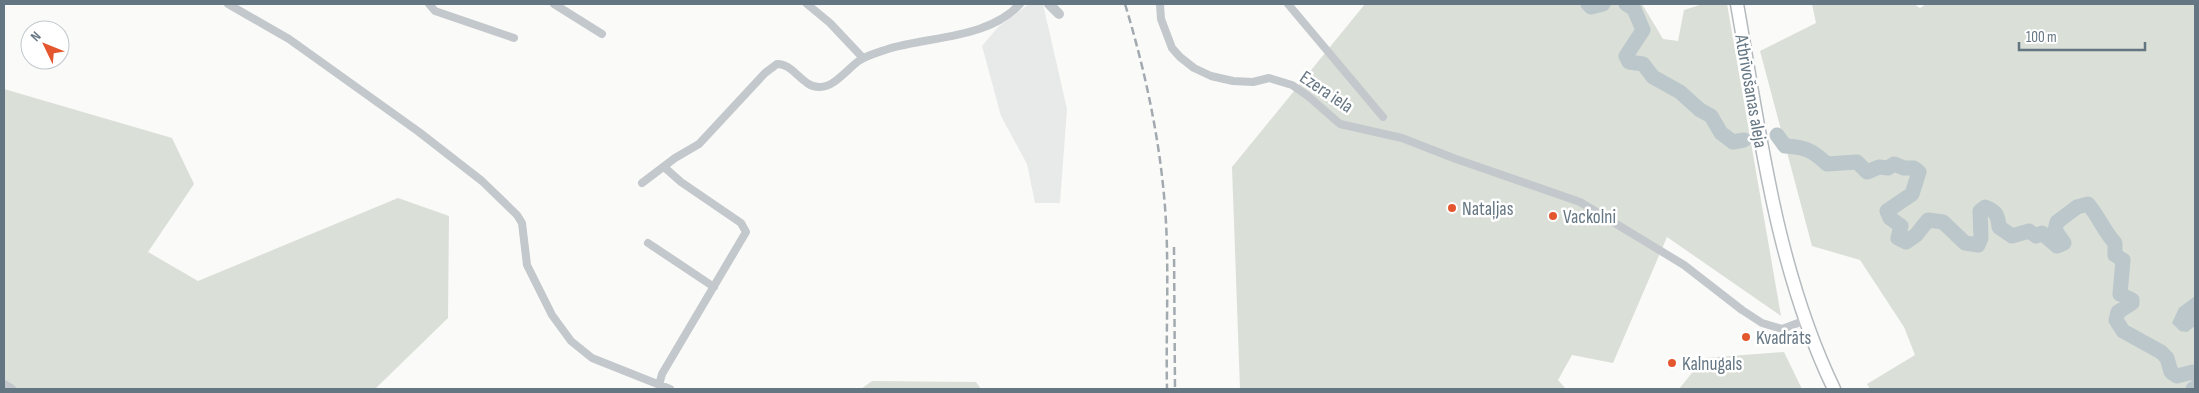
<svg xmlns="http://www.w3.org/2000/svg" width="2199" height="393" font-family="'Sofia Sans Condensed',sans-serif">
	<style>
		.built { fill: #e8e9e9 }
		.green { fill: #dadfd7 }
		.water { fill: #bbc7cb }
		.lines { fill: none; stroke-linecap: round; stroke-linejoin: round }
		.river { stroke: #bbc7cb; stroke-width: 15 }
		.primary-casing { stroke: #b5babe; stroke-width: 15 }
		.minor { stroke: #c3c8cc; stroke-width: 8 }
		.tertiary { stroke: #c3c8cc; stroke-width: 10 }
		.primary { stroke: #fff; stroke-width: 12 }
		.rail { stroke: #a2aab0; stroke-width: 2.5; stroke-dasharray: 8 4; stroke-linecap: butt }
		.poi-dot { fill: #e4572e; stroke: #fff; stroke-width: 2 }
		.labels { text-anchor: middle; stroke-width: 5; stroke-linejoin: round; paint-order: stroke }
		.street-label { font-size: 19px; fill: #657683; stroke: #fff }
		.poi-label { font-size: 19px; fill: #657683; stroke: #fff; text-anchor: start }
	</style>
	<rect width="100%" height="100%" fill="#fafaf8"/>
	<path class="built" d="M1029,4H1043L1067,109L1060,203H1035L1027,164L1001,116L982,46L998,27Z"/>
	<path class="green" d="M1365,4H1642L1663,39L1678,41L1684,10L1703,4H1727L1781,316L1667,237L1613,363L1572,355L1558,380L1566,389H1240L1232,167Z
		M1812,4H1914L1920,8L1926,4H2195V389H1870L1867,384L1915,355L1904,327L1860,260L1812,246L1760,51L1816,23Z
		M4,89L172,138L194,184L148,252L198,281L398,198L449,216L448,318L375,389H4Z
		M1784,352L1802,389H1679L1704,358Z
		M872,381L976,382L981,389H861Z"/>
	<path class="water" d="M2195,296V326L2187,332L2180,331L2172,323L2179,308Z"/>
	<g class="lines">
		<path class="river" d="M1588,4L1591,7L1603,4
			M1626,4L1634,9L1643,30L1626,56L1629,62L1643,64L1653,77L1680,92L1700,110L1711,116L1721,133L1733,142L1744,140
			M1777,135L1785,146C1805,147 1812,150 1827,164L1857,162L1867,172L1879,167L1888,168L1894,164L1904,168H1914L1919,172L1912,194L1887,211L1890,218L1901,226L1898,238L1906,242L1916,235L1928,220L1943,222L1965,243L1978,245L1981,238L1980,211L1985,207C1996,211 1998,215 1999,227L2012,236L2029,231L2036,236L2042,233L2057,246L2064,243L2055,230L2057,222L2077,207L2088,204C2099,217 2104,231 2115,243V255L2123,260L2120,294L2132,300V303L2118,312L2116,320L2123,331L2161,352L2167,358L2171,372L2177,376L2193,372L2195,374
			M2193,389L2195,388"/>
		<g class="primary-casing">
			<path id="primary" d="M1737,4C1760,133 1776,269 1834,389"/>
		</g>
		<path class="minor" d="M228,4L289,39L419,132L482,181L517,215L522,223L527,265L552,315L571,341L592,358L670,389
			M429,4L435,11L514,38
			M554,4L602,34
			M807,4L830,23L863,58
			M1160,4L1161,19L1172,48L1180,57L1194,68L1211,76L1233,81L1253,82L1269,78L1292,85L1308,96L1340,124L1402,138L1456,159L1580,202L1684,265L1742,310L1762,323L1782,329L1806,320
			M1288,4L1383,117
			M642,183L675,158L699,144L765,73L777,64C793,63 802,87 819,87C834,88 848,68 860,60C868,55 879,52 888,49C930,36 988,39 1020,4
			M648,243L714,287
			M4,384L12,389
			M659,385L662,374L746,232L741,223L681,182L664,167"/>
		<path class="tertiary" d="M1049,4L1059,14"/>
		<use href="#primary" class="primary"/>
		<path class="rail" d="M1125,4C1149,83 1166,168 1167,252C1168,297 1166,343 1167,389
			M1174,247L1175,389"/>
	</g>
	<g class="poi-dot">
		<circle cx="1452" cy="208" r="5"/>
		<circle cx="1553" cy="216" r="5"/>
		<circle cx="1746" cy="337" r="5"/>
		<circle cx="1672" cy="363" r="5"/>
	</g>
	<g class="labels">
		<g class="street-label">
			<text transform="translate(1327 91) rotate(34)" y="7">Ezera iela</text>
			<text transform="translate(1752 91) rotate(80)" y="7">Atbrīvošanas aleja</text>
		</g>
		<g class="poi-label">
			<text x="1462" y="215">Nataļjas</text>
			<text x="1563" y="223">Vackolni</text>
			<text x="1756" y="344">Kvadrāts</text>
			<text x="1682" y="370">Kalnugals</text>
		</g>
	</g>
	<rect width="2199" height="393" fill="none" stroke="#657683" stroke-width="10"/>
	<g transform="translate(45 45) rotate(313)"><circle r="24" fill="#ffffff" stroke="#c1c8cd"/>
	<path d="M0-4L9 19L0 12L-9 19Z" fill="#e4572e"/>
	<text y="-8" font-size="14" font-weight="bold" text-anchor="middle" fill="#657683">N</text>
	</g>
	<path d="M2019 42v8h126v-8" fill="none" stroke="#657683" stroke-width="2.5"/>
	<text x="2026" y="42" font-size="15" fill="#657683" stroke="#ffffff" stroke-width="4" paint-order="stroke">100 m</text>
</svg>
